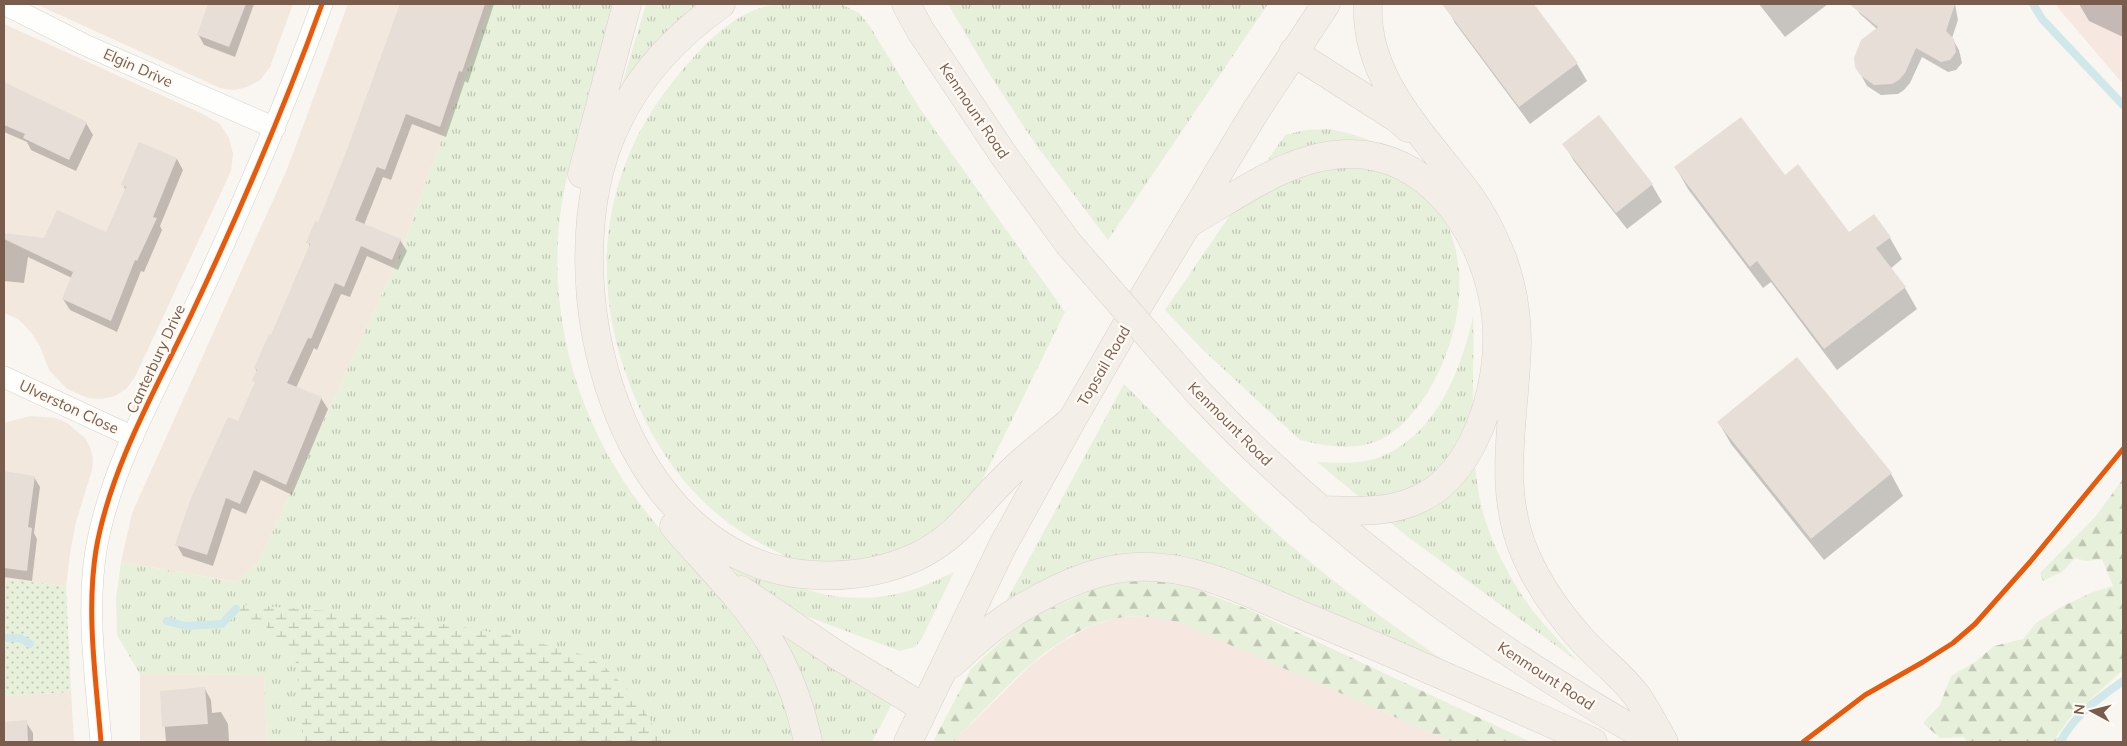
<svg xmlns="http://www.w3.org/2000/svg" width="2127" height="746" font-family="Mulish,sans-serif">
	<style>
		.residential { fill: #f2e8de }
		.commercial { fill: #f6e8e1 }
		.grass { fill: url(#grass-tufts) }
		.forest { fill: url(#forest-firs) }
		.wetland { fill: url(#wetland-marsh) }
		.park { fill: url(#park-dots) }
		.shadow { fill: #0003 }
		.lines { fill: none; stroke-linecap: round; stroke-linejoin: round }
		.stream { stroke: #d0e8ea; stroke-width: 8 }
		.building { fill: #e6ded7 }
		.minor-casing { stroke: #d7d1cb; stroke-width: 22 }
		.primary-casing { stroke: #dad1cc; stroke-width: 29 }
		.minor { stroke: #fefefd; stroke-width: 21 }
		.primary { stroke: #f3eee8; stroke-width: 28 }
		.primary-bridge-casing { stroke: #dad1cc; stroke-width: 29; stroke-linecap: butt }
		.primary-bridge { stroke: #f3eee8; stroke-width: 28 }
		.cycleway-casing { stroke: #fffaf3; stroke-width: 8 }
		.cycleway { stroke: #e8590c; stroke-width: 5 }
		.labels { text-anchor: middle; stroke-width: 4.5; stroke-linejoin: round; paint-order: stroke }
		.street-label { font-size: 15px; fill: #7a5c4d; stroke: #fffaf3 }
	</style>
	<defs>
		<pattern id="grass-tufts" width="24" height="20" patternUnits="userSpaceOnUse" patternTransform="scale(1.25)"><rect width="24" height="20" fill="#e7f0db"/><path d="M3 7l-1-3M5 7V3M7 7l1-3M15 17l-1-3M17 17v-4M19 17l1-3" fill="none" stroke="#c0c6b4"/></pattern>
		<pattern id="forest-firs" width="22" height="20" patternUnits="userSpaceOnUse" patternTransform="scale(1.25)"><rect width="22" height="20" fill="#e7f0db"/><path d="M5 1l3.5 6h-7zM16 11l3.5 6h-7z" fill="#c0c6b4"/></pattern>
		<pattern id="wetland-marsh" width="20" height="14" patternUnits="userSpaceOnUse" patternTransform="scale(1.25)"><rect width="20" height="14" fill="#e7f0db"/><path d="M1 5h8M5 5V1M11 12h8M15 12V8" fill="none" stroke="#c0c6b4"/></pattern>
		<pattern id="park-dots" width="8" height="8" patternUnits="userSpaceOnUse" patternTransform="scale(1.25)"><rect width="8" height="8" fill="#e7f0db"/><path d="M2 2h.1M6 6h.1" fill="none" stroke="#c0c6b4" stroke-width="1.8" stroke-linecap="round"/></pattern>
	</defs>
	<rect width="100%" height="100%" fill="#f9f5f0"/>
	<path class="residential" d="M36,4H293L270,67L260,80L247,87L234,90L220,88Z
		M348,4H491L399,257L258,563L237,582L121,562L132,513L288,167Z
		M4,24L205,115L220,124L229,138L233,154L231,171L135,377L126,389L115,396L102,399L88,398L67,389L49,370L40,346L30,331L18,319L4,313Z
		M30,416L56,418L67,423L85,438L90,447L93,458L92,470L76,522L70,553L66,586L4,579V423Z
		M140,674L264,675L267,742H140Z
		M71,692L74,742H4V696Z"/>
	<path class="commercial" d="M2056,4H2123V84L2059,9Z
		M1146,616L1178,621L1452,742H953L1032,664L1060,643L1089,627L1118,617Z"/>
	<path class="grass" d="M491,4H616C603,44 591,85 580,126C570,162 560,200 558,238C552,337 585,435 646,512C671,543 698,572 723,603C731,613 741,623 749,634C771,668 784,705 797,742H267L264,675L140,674L117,635L116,598L121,562L236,582L258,563L399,257Z
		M646,4H703L621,88Z
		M776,4H841L859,13L869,25L920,109L1065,312L947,552C936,557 923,564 911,567C897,569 866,565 851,565C836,564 813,566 799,563C794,562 788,558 783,555C759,543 735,530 715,512C679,481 654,443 636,400C587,286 598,169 680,73C705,43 735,11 776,4Z
		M948,4H1268L1108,240L1034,142L987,70Z
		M1330,129C1352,134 1378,140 1396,156C1405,164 1412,176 1420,185C1427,194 1436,202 1441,212C1473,268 1460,337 1429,390C1414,414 1394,439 1364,445C1343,449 1321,445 1300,440L1203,350L1165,310L1285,135L1306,130Z
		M1473,317C1475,378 1468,439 1480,500C1487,534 1504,568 1523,597C1538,620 1560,641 1577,661L1408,537L1317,462C1339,463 1364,465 1385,455C1438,431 1461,369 1473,317Z
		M1124,384C1173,433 1220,482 1271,528C1345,595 1426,650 1510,703L1186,559L1002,609Z
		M699,527C730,545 760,567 791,583C825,600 872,602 908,591C924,587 939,579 954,572L921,640L915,647L900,651L787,609L748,587L719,565Z
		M760,613L785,626L890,669C893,671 896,674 898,678C902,691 878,729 872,742H820Z"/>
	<path class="forest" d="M2123,479V670L2070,718L2056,737L2071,742H1967L1964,737L1940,738L1923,723L1940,705L1951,676L1975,662L1994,646L2023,639L2036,623L2061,607L2093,592L2113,586L2102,559L2086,561L2075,558L2062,572L2043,581L2040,573L2096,516Z
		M1154,580L1185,585L1250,610L1531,742H1452L1178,622C1158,618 1138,614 1118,618C1049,631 1000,696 953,742H933L971,669L1008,635L1036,615L1094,589L1122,582Z"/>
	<path class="wetland" d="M237,604L401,617L509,635L584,655L606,668L638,700L663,742H304L295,655L264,625L236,613Z"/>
	<path class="park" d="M4,579L66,586L71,692L4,696Z"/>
	<path class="shadow" d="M210,4H254L235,57L204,45L198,34Z
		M402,4H494L468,83L465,81L446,137L412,124L391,180L383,177L364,225L400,240L407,251L398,270L367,256L350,297L341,294L317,350L314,348L296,388L321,398L328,409L292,495L261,480L246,514L232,508L213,566L183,556L177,545L239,423L256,384L254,380L257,372L255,368L272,337L310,247L308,242L319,224L346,155Z
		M1449,4H1533L1577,64L1587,81L1530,124L1455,23L1446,6Z
		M1759,4H1828L1785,37Z
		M1854,4H1955L1958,20L1952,38L1959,50L1962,63L1956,70L1948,72L1922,57L1910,83L1904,90L1898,94L1881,95L1867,86L1861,75L1877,29L1860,14Z
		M2079,4H2123V37L2089,21Z
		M4,84L86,123L93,135L76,171L31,150L27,142L4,132Z
		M1599,117L1652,185L1662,202L1627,229L1574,161L1564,144Z
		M177,159L183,170L160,226L162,230L144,272L141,271L117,332L70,310L63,299L72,278L28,257L24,283L4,281V234L45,239L107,234L126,190L123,185Z
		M1676,168L1785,176L1849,234L1873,216L1890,238L1902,259L1890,269L1905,288L1917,309L1837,370L1771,282L1763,288L1688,189Z
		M1797,358L1891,474L1903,496L1824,560L1731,444L1719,423Z
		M4,472L34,477L40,487L34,533L37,539L32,581L4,577Z
		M205,689L211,700L212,713L221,712L228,724L229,742H166L162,692Z
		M26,722L33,733V742H4V723Z"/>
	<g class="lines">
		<path class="stream" d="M2033,4L2042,19L2123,105
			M167,621L185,626L222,624L236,609
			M4,638H20L30,644
			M2060,742C2078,711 2096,701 2123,681"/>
	</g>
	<path class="building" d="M208,4H246L229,47L197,35Z
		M400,4H485L462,72L459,71L440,127L406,114L385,170L377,167L355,220L401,239L392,260L361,246L344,287L335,283L311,339L308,338L287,383L322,397L286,485L254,470L240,504L226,498L207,555L175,545L191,498L228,417L238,421L255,382L252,380L257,370L254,368L269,334L271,335L310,244L306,243L315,221L318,222L345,155Z
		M1442,4H1534L1578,63L1519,107Z
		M1849,4H1955L1946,31L1954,39L1956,52L1950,60L1941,62L1916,48L1905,73L1899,80L1892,84L1874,85L1860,75L1855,67L1854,58L1861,40L1878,27Z
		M4,82L87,122L69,160L23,138L25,134L4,125Z
		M1599,115L1653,184L1616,213L1562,144Z
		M1741,117L1785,175L1798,164L1849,232L1874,214L1891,237L1876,248L1906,287L1824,349L1757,261L1750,267L1674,167Z
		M139,142L177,158L153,217L157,218L137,261L135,260L111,321L62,299L73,272L4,239V233L44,238L57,210L106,232L126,187L121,185Z
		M1797,357L1892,473L1811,539L1717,422Z
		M4,471L35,476L28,527L32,528L27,571L4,568Z
		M205,687L208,724L162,727L160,691Z
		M27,720L28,742H4V722Z"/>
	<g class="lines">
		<g class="minor-casing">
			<path id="minor" d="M4,4L85,45L275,128
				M4,377L133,437
				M101,742C96,679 86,613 96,550C110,468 157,387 192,313C240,211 284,109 322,4"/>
		</g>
		<g class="primary-casing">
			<path id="primary" d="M721,4C676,36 639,75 616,125C544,276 619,565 814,575C849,577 883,572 916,557C958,537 973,509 1005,478C1025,457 1050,439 1072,420
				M906,4L920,30L1005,157L1068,243
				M1368,4C1364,80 1426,137 1468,194C1483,214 1494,237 1503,260C1512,285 1517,316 1517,342C1516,415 1495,487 1526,556C1540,588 1561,617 1584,642C1601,660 1622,676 1637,696C1647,710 1655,727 1664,742
				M1293,52L1398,119L1408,128
				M582,174L627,4
				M1189,223C1237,196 1289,155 1347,154C1426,152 1479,226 1493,298C1503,346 1494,401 1472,444C1460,467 1444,487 1421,498C1390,514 1353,511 1320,510
				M1197,391C1329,532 1487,647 1655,742
				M674,526C706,563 744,600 770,642C788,672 801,708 808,742
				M741,590L837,655L924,708
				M951,664C964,653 977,640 991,629C1029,600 1087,569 1135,567C1195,563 1255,596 1308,618C1404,657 1498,700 1593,742
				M908,742L1003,545L1072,420L1129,321L1255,112L1326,4"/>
		</g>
		<use href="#minor" class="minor"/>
		<use href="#primary" class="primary"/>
		<g class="primary-bridge-casing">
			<path id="primary-bridge" d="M1068,243L1197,391"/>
		</g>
		<use href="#primary-bridge" class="primary-bridge"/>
		<g class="cycleway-casing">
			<path id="cycleway" d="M101,742C96,679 86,613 96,550C110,468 157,387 192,313C240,211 284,109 322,4
				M1803,742L1865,695L1923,662L1953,643L1975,624L2030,562L2123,449"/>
		</g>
		<use href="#cycleway" class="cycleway"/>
	</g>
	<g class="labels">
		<g class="street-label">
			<text transform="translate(138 68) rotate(24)" y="5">Elgin Drive</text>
			<text transform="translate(974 111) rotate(56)" y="5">Kenmount Road</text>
			<text transform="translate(156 359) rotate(-65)" y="5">Canterbury Drive</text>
			<text transform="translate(1104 366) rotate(-60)" y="5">Topsail Road</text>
			<text transform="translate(69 407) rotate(25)" y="5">Ulverston Close</text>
			<text transform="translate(1230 424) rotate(45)" y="5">Kenmount Road</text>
			<text transform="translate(1546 676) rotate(33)" y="5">Kenmount Road</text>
		</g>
	</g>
	<rect width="2127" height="746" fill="none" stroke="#7a5c4d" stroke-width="10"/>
	<g transform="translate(2092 711) rotate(277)" stroke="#fffaf3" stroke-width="4" paint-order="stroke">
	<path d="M0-4L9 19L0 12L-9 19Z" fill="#7a5c4d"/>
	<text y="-8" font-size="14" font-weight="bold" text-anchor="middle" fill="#7a5c4d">N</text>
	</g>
</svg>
